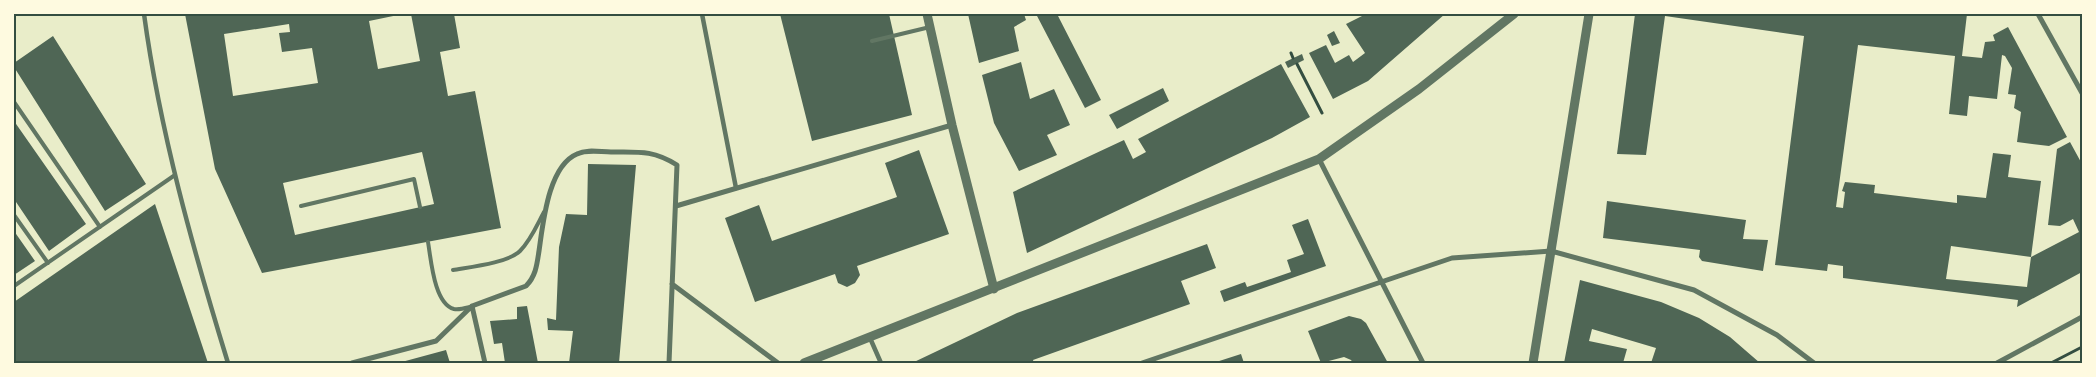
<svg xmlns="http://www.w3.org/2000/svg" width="2096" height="377" font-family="Lato,sans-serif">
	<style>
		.building { fill: #4f6655; fill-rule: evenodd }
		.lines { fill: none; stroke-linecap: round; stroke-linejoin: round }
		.path { stroke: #344e41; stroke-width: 3 }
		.service { stroke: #617663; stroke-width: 4 }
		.pedestrian { stroke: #617663; stroke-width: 4.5 }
		.minor { stroke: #617663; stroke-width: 5 }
		.tertiary { stroke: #617663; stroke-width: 9 }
		.neatline { fill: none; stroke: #344e41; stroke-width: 2 }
	</style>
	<rect width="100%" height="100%" fill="#e9edc9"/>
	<path class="building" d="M185,14H403L369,21L378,69L420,61L411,14H454L460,48L440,52L448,96L475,91L501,228L262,273L215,169ZM289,24L290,32L279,33L282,52L312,48L318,83L233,96L224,34ZM422,152L434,204L295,235L283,183Z
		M780,14H889L912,115L812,141Z
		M968,14H1024L1026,20L1014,27L1019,51L979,63Z
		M1036,14H1057L1101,100L1085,108Z
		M1366,14H1445L1368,81L1333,99L1309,53L1326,45L1335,63L1349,55L1353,62L1365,53L1346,24Z
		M1635,14H1967L1962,56L1982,58L1985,42L1995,41L1993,35L2008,27L2067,137L2049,146L2017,142L2021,112L2014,108L2016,95L2008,94L2012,68L2005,56L2002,55L1997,99L1969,96L1967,116L1949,114L1955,56L1858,45L1836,207L1843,208L1845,192L1842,191L1845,182L1875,185L1874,193L1957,203V195L1986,198L1993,153L2011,155L2008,177L2041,181L2031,257L2079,232L2073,219L2060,226L2048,225L2057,149L2070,142L2082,164V272L2017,307L2018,300L1843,278V266L1828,264L1827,271L1775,265L1804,36L1665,16L1646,155L1617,154ZM1951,246L2031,257L2027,287L1946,279Z
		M1334,31L1340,43L1332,46L1327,35Z
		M53,36L146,184L105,211L14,67V63Z
		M1302,54L1304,60L1288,68L1285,62Z
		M1021,62L1030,99L1054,89L1070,125L1047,135L1057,155L1019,171L994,123L982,75Z
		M1281,64L1310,117L1272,138L1027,253L1013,192L1124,140L1133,159L1146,152L1138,139Z
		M1163,88L1169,101L1117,129L1109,115Z
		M14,121L86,224L49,251L14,199Z
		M919,150L949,234L857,266L860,275L855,283L847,287L838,283L835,274L755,302L725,218L759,205L772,241L897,197L885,163Z
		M588,164L636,165L619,363H569L573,331L548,330L547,318L556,320L559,247L566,214L587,215Z
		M1607,201L1746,220L1743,239L1768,240L1763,271L1702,261L1699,257L1700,250L1603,238Z
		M155,204L208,363H14V302Z
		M1308,219L1326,266L1224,302L1220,291L1245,282L1247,287L1291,272L1287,260L1304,254L1292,225Z
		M14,231L35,261L14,275Z
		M1207,244L1216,268L1181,281L1190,304L1033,360L1034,363H912L1017,313Z
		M1580,280L1661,302L1699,318L1730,337L1760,363H1689L1683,361V363H1651L1656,348L1592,329L1589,341L1627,349L1623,363H1564Z
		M527,306L538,363H505L502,343L494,344L490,321L517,319V307Z
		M1349,316L1361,319L1366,323L1388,363H1353L1351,360L1344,357L1321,363L1308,331Z
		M446,350L450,363H398Z
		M1241,354L1244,363H1213Z"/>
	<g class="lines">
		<path class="path" d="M1291,53L1293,58
			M1297,64L1322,113
			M2051,363L2082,347"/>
		<path class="service" d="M872,41L930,27
			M14,102L100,227
			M301,206L414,179L420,207
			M14,215L48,263
			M428,242C431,259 434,304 454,309C459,310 466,308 470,307
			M453,270C470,267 508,263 520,251C531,240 537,225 544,212
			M14,286L175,175"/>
		<path class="pedestrian" d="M144,14C160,132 193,249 228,363
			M702,14L736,188
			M870,338L881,363"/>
		<path class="minor" d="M2038,14L2082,93
			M1319,159L1423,363
			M676,206L952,125
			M672,284L778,363
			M472,306L485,363
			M352,363L436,341L472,306L526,286C536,276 537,264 539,251C543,224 548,166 577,154C587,149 600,152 611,152C639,152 653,150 677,165L669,363
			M1142,363L1452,258L1551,251L1694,290L1777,335L1814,363
			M1997,363L2082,317"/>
		<path class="tertiary" d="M927,14L952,125L994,289
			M804,363L1319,159L1419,89L1514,14
			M1533,363L1589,14"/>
	</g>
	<rect width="2096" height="377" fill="none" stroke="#fefae0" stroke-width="30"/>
	<rect x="15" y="15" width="2066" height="347" class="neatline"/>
</svg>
